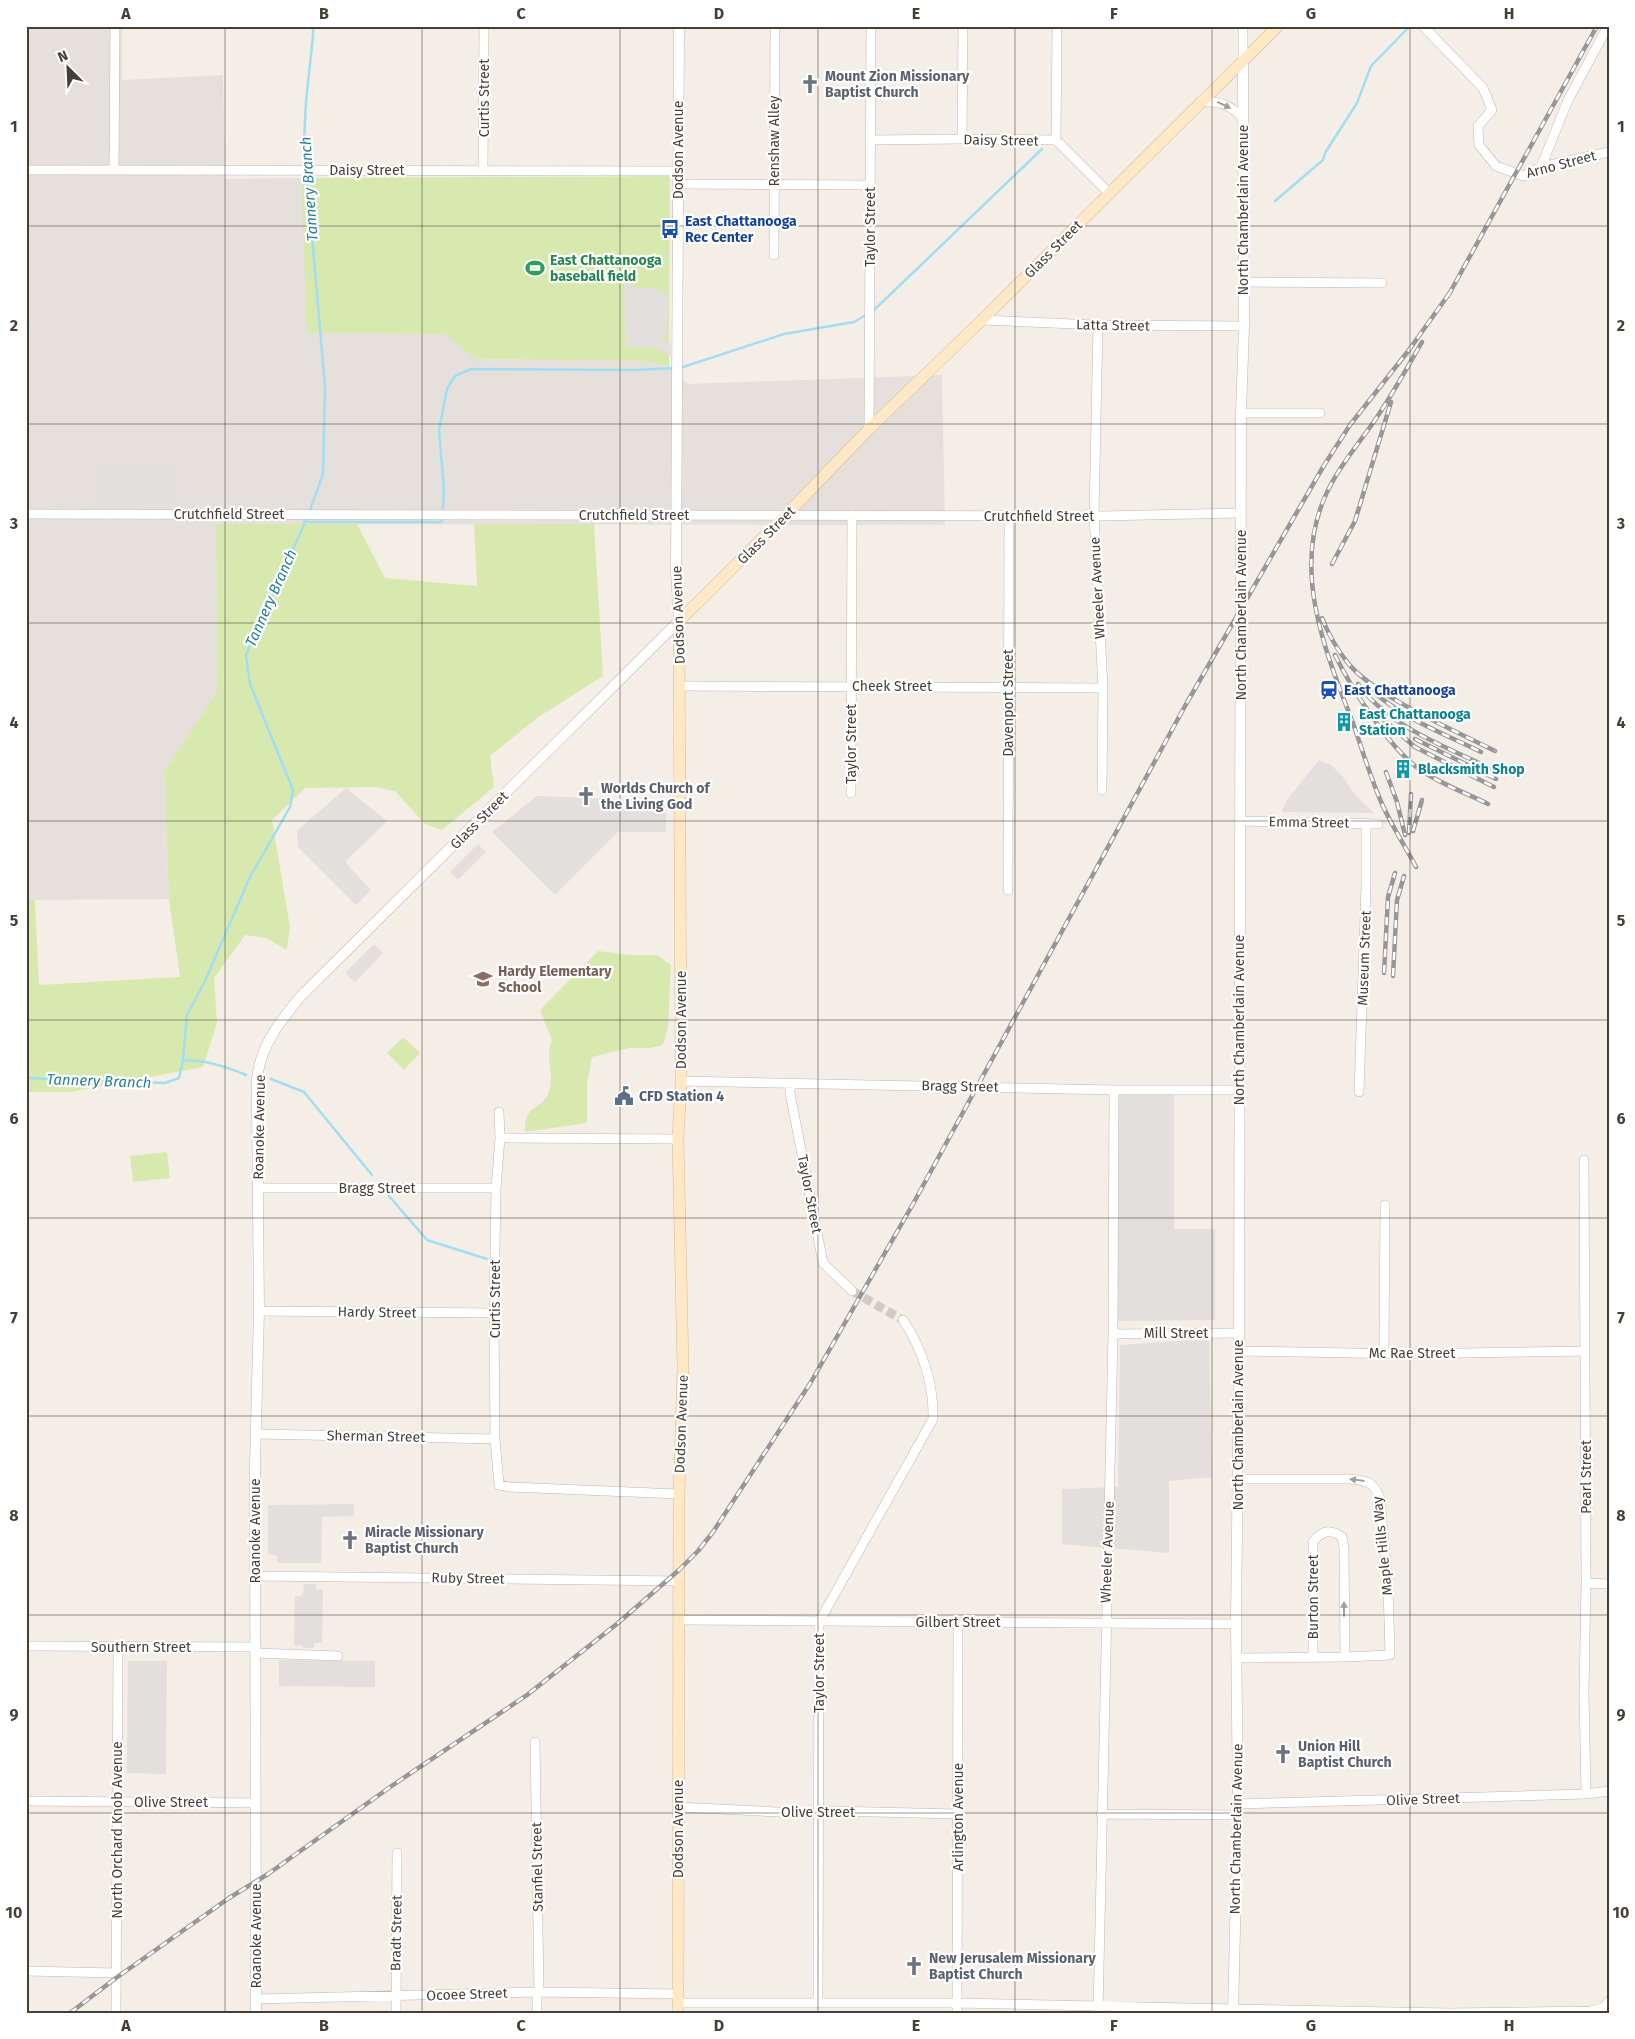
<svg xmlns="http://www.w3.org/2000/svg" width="1635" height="2039" font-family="'Fira Sans',sans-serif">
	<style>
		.industrial { fill: #e6e0dc }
		.green { fill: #d8e9af }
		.parking { fill: #e2dfdc }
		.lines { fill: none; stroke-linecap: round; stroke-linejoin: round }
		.stream { stroke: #a2def2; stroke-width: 2.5 }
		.minor-tunnel { stroke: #d1cbc4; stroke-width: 9; stroke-dasharray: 9 4.5; stroke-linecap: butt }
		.minor-casing { stroke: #c3b7ac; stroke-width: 10 }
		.tertiary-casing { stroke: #c3b7ac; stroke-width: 11 }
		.secondary-casing { stroke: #d5ba96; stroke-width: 12 }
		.minor { stroke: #fff; stroke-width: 9 }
		.tertiary { stroke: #fff; stroke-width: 10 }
		.secondary { stroke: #ffe8c6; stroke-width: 11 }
		.rail-casing { stroke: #979797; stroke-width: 4.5 }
		.rail { stroke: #fff; stroke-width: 2.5; stroke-dasharray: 8; stroke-linecap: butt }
		.oneway { fill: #a39e9a }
		.grid { fill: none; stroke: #473e36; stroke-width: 1; stroke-opacity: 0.55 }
		.labels { text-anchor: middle; stroke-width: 4.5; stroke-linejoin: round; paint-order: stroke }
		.worship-label { font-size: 14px; font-weight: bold; fill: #5b616d; stroke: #fff; text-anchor: start }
		.street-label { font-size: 14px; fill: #473e36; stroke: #fff }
		.transit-label { font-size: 14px; font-weight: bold; fill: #164399; stroke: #fff; text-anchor: start }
		.leisure-label { font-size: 14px; font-weight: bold; fill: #27864d; stroke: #fff; text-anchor: start }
		.culture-label { font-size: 14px; font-weight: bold; fill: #0d838f; stroke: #fff; text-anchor: start }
		.education-label { font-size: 14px; font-weight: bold; fill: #785e54; stroke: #fff; text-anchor: start }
		.service-label { font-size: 14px; font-weight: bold; fill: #4e5e75; stroke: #fff; text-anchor: start }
		.water-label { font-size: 15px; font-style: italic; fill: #297f9d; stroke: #fff }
		.neatline { fill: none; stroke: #473e36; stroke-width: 2 }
		.grid-label { font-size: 16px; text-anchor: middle; font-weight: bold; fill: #473e36 }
	</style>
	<rect width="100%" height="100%" fill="#f4eee7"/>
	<path class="industrial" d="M26,26H122V80L223,75L225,179L301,178L308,333L444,334L477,359L642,361L669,366L688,384L942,375L945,525L216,524L217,692L164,772L169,899L26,900Z"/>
	<path class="green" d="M670,176L669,366L642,361L476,359L444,334L307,333L301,178Z
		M216,524H357L385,578L477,586L474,524H594L603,676L537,718L490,756L494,787L442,830L425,824L395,791L374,787L305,788L272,820L290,927L287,950L266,938L245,935L214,978L217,1023L203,1067L70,1092H26V900H35L39,985L180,977L169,899L164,772L217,692Z
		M598,951L630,955H657L671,965L668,1027L663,1045L650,1048H629L592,1057L587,1082V1123L525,1132C524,1104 541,1110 548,1094C556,1076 544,1057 552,1040L540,1010Z
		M403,1037L420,1053L404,1070L387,1053Z
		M167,1152L170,1178L133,1182L130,1156Z"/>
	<path class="parking" d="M624,281H633V289L654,287L659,292H668L667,335H659L667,342H670L671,355L652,347H627L625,344Z
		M178,466L179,503L94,506V468Z
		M1319,760L1331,765L1343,777L1356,796L1374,813L1282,812L1286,801Z
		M346,788L387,821L345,862L371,890L356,905L298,847L297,831Z
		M537,796L666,801V832H618L555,895L492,832Z
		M478,844L486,852L458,880L450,872Z
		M374,944L383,953L355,982L345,973Z
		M1116,1093H1174V1229H1215V1320L1117,1321Z
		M1209,1339L1212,1477L1169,1481V1553L1062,1544V1489L1118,1487L1120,1345Z
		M354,1504V1516L322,1517L321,1563H277V1556L268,1554V1505Z
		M303,1584H316V1589L323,1590L322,1643H314V1648H303L302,1646L294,1645L295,1596H301L304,1591Z
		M279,1660L375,1661V1687L279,1686Z
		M128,1661H167L166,1774L127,1773Z"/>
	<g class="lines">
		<path class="stream" d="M1275,201L1323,160L1325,153L1357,103L1371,66L1410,26
			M873,311L1042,149
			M680,368L784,334L854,322L866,315
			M309,513L323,474L325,387L304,142L306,101L313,36V26
			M304,522H442L444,490L439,430L447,389L455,376L471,369L635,370L675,368
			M183,1060C205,1060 225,1066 246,1075
			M26,1078L165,1083L179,1078L183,1060L187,1015L205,981L250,877L290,807L293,790L250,684L246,655L307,518
			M271,1079L304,1092L372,1175
			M389,1196L427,1240L487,1259"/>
		<path class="minor-tunnel" d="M852,1291L903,1320"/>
		<g class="minor-casing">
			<path id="minor" d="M1423,26L1483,88L1492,110L1478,126L1479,145L1496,166L1523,176L1541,167L1609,152
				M1243,61V26
				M1201,102C1219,101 1232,105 1243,119
				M962,139L963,26
				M870,140L962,139L1056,140L1109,193
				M1056,140L1057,26
				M1541,167L1568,100L1608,26
				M26,170L678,171
				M114,170L115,26
				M483,171L484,26
				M678,184L870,185
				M774,255L775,26
				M1244,282L1382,283
				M982,320L1098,325L1244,326
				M1098,325L1094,515L1103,688L1102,790
				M1241,413H1320
				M869,429L871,26
				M26,514L1101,516L1241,513
				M680,686L1103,688
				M851,793L852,515
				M1240,821L1378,824
				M1008,890L1009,516
				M681,1081L1114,1090H1239
				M790,1084V1093L823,1263L852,1291
				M1359,1092L1366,887V823
				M499,1112L500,1138L496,1188L494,1313L495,1439L499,1485L510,1487L679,1494
				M500,1138L678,1139
				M1584,1160L1586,1583L1584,1694L1586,1794
				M258,1188H496
				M259,1311L494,1313
				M1113,1334L1239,1333
				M1239,1351L1406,1354L1585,1351
				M1384,1353L1385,1205
				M257,1434L495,1439
				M256,1576L679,1581
				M1586,1583L1609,1584
				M679,1620L1236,1624
				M26,1646L256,1647
				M255,1653L338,1656
				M1313,1657V1542C1321,1531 1330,1528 1342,1537L1344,1548L1345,1657
				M1238,1658L1345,1657L1390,1655L1388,1587L1380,1498C1373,1482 1368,1481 1351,1479H1238
				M535,1742L539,1992
				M26,1801L256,1803
				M1238,1804L1586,1794L1609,1791
				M678,1807L819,1814L832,1811L958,1814
				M1101,1814L1237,1815
				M26,1971L116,1973
				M537,1992V2013
				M256,1999L537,1992L678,1994
				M678,2003H957L1233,2009L1237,2012
				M818,2003L819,1622L933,1419C934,1384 922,1348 903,1320
				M1233,2009L1450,2013L1590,2011L1603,2008L1609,2001
				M116,2013L118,1647
				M396,2013L397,1853
				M957,2013L958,1622
				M1098,2013L1113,1334L1114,1090"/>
		</g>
		<g class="tertiary-casing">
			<path id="tertiary" d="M256,2013L255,1464L259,1311L257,1103C257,1093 256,1082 258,1072C263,1042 282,1019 301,996L679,621L676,571L679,26
				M1233,2013L1238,1804L1236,1624L1239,1351L1241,413L1244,326L1243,61"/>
		</g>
		<g class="secondary-casing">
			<path id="secondary" d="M678,2013L679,1494L683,1367L678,1139L681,1081L679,621L786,515L869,429L982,320L1278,26"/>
		</g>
		<use href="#minor" class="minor"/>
		<use href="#tertiary" class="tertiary"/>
		<use href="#secondary" class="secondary"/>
		<g class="rail-casing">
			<path id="rail" d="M1448,296L1597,26
				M1332,564L1355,521L1391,402
				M1322,618C1328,633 1336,648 1347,662C1374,696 1454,730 1495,751
				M1335,655C1351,688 1391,751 1422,771C1443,785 1466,793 1488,804
				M1358,684C1391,729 1450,748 1498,772
				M1374,692C1404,719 1445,734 1481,752
				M1377,714L1415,747L1494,787
				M1415,739L1496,779
				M1386,772L1397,802L1405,835
				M1413,831L1422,800
				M1409,833L1411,794
				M1416,867C1405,846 1392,826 1382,804C1371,779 1363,752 1354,726C1327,655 1292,575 1324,499C1336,470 1357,446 1375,420C1392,395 1407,368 1422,342
				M1384,973L1388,897L1395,873
				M1393,976L1397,900L1404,876
				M70,2013L116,1978L229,1898L268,1874L393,1785L527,1695L618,1623L679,1570L698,1551L713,1532L811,1382L913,1204L1185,706L1323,467L1350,425L1409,350L1451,291"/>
		</g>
		<use href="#rail" class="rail"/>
	</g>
	<defs><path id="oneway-solid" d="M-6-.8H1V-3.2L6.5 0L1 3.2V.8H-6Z" transform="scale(1.25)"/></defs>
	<g class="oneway">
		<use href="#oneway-solid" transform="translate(1224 105) rotate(25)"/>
		<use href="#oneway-solid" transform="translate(1357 1480) rotate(-173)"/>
		<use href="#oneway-solid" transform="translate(1344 1609) rotate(-90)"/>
	</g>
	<path class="grid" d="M225,26V2013M422,26V2013M620,26V2013M818,26V2013M1015,26V2013M1212,26V2013M1410,26V2013M26,226H1609M26,424H1609M26,623H1609M26,821H1609M26,1020H1609M26,1218H1609M26,1416H1609M26,1615H1609M26,1813H1609"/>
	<defs>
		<g id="church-bare" transform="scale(1.5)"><path d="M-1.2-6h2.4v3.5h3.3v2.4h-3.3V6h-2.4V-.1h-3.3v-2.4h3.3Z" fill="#6b7280" stroke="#fff" stroke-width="2.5" paint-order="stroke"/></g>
		<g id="bus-bare" transform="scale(1.5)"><path d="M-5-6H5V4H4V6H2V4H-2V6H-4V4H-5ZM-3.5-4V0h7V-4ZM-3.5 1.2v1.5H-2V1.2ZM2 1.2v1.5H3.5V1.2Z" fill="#1a4fb4" stroke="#fff" stroke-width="2.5" paint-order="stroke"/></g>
		<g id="stadium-bare" transform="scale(1.5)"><path d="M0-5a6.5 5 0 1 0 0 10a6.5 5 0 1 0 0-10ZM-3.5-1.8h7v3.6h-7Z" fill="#2e9e5b" stroke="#fff" stroke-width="2.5" paint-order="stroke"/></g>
		<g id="station-bare" transform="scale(1.5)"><path d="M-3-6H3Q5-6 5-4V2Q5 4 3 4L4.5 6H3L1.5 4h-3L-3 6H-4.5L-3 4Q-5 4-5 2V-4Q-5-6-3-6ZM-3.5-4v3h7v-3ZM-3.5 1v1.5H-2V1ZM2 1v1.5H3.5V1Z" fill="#1a4fb4" stroke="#fff" stroke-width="2.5" paint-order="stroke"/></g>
		<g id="building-bare" transform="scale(1.5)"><path d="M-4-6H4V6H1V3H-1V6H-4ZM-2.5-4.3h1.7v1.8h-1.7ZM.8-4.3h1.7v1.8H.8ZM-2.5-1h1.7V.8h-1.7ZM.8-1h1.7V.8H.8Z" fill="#0f9aa8" stroke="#fff" stroke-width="2.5" paint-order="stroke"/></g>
		<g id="school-bare" transform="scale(1.5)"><path d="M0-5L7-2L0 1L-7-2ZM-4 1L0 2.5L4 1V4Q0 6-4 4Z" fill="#8d6e63" stroke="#fff" stroke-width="2.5" paint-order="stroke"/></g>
		<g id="civic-bare" transform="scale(1.5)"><path d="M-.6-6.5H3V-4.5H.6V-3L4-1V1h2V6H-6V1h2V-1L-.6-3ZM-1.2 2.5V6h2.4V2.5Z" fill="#5c6f8a" stroke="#fff" stroke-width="2.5" paint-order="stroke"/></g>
	</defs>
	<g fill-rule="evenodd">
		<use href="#church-bare" x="810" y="84"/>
		<use href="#bus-bare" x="670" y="229"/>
		<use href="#stadium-bare" x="535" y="268"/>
		<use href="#station-bare" x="1329" y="690"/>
		<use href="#building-bare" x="1344" y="722"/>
		<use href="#building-bare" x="1403" y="769"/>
		<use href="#church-bare" x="586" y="796"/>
		<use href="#school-bare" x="483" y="979"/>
		<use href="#civic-bare" x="624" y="1096"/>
		<use href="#church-bare" x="350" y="1540"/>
		<use href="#church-bare" x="1283" y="1754"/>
		<use href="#church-bare" x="914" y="1966"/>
	</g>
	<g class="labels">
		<g class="worship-label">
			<text x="825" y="81">Mount Zion Missionary<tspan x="825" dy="16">Baptist Church</tspan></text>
			<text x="601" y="793">Worlds Church of<tspan x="601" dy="16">the Living God</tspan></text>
			<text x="365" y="1537">Miracle Missionary<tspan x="365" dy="16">Baptist Church</tspan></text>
			<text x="1298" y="1751">Union Hill<tspan x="1298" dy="16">Baptist Church</tspan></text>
			<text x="929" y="1963">New Jerusalem Missionary<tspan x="929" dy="16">Baptist Church</tspan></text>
		</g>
		<g class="street-label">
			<text transform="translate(484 98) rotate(-90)" y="5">Curtis Street</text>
			<text transform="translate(1001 140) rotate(1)" y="5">Daisy Street</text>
			<text transform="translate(774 141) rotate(-90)" y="5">Renshaw Alley</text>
			<text transform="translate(678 150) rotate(-90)" y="5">Dodson Avenue</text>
			<text transform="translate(1561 164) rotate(-15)" y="5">Arno Street</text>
			<text x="367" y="175">Daisy Street</text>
			<text transform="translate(1243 210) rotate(-90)" y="5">North Chamberlain Avenue</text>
			<text transform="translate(870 227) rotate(-90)" y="5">Taylor Street</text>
			<text transform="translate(1053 249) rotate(-45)" y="5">Glass Street</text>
			<text transform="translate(1113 325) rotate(1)" y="5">Latta Street</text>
			<text x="229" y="519">Crutchfield Street</text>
			<text x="634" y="520">Crutchfield Street</text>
			<text x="1039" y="521">Crutchfield Street</text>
			<text transform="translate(766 535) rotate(-45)" y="5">Glass Street</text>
			<text transform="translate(1097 588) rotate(-93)" y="5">Wheeler Avenue</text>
			<text transform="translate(678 615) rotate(-92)" y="5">Dodson Avenue</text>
			<text transform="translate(1241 615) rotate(-90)" y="5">North Chamberlain Avenue</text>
			<text x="892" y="691">Cheek Street</text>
			<text transform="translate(1008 703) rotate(-90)" y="5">Davenport Street</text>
			<text transform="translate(851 744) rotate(-90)" y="5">Taylor Street</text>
			<text transform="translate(479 820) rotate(-45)" y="5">Glass Street</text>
			<text transform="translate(1309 822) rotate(1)" y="5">Emma Street</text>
			<text transform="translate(1364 958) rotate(-88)" y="5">Museum Street</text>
			<text transform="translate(681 1020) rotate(-90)" y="5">Dodson Avenue</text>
			<text transform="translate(1239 1020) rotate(-90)" y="5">North Chamberlain Avenue</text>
			<text transform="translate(960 1086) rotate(1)" y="5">Bragg Street</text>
			<text transform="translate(259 1127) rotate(-89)" y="5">Roanoke Avenue</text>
			<text x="377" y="1193">Bragg Street</text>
			<text transform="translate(810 1194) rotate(79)" y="5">Taylor Street</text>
			<text transform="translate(495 1299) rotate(-90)" y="5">Curtis Street</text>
			<text transform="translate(377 1312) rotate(1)" y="5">Hardy Street</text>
			<text x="1176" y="1338">Mill Street</text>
			<text x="1412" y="1358">Mc Rae Street</text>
			<text transform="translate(681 1424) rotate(-88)" y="5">Dodson Avenue</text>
			<text transform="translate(1238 1425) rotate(-90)" y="5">North Chamberlain Avenue</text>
			<text transform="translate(376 1436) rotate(1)" y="5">Sherman Street</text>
			<text transform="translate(1586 1477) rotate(-90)" y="5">Pearl Street</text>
			<text transform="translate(255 1531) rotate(-90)" y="5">Roanoke Avenue</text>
			<text transform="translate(1382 1546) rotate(-96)" y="5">Maple Hills Way</text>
			<text transform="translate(1107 1552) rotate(-88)" y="5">Wheeler Avenue</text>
			<text transform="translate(468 1578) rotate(1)" y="5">Ruby Street</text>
			<text transform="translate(1313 1597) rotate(-90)" y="5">Burton Street</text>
			<text x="958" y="1627">Gilbert Street</text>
			<text x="141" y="1652">Southern Street</text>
			<text transform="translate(819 1673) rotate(-90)" y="5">Taylor Street</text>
			<text transform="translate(1423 1799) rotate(-2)" y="5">Olive Street</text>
			<text x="171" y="1807">Olive Street</text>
			<text x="818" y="1817">Olive Street</text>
			<text transform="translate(958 1817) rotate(-90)" y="5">Arlington Avenue</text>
			<text transform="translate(678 1829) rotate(-90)" y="5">Dodson Avenue</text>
			<text transform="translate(1236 1829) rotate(-89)" y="5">North Chamberlain Avenue</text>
			<text transform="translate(117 1830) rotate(-90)" y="5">North Orchard Knob Avenue</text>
			<text transform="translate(537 1867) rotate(-91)" y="5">Stanfiel Street</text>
			<text transform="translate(396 1933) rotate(-89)" y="5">Bradt Street</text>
			<text transform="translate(256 1936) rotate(-90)" y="5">Roanoke Avenue</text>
			<text transform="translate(467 1994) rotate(-2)" y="5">Ocoee Street</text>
		</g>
		<g class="transit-label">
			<text x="685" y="226">East Chattanooga<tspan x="685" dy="16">Rec Center</tspan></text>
			<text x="1344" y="695">East Chattanooga</text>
		</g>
		<g class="leisure-label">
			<text x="550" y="265">East Chattanooga<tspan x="550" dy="16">baseball field</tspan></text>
		</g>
		<g class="culture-label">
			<text x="1359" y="719">East Chattanooga<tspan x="1359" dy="16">Station</tspan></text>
			<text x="1418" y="774">Blacksmith Shop</text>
		</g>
		<g class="education-label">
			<text x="498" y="976">Hardy Elementary<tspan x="498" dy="16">School</tspan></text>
		</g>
		<g class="service-label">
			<text x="639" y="1101">CFD Station 4</text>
		</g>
		<g class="water-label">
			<text transform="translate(309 189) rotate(-94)" y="5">Tannery Branch</text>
			<text transform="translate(271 598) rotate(-66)" y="5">Tannery Branch</text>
			<text transform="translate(99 1081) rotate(2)" y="5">Tannery Branch</text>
		</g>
	</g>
	<rect width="1635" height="2039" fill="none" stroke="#ffffff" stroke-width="55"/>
	<g transform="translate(68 68) rotate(336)" stroke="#ffffff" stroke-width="4" paint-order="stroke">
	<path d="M0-4L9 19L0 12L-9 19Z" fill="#473e36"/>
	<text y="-8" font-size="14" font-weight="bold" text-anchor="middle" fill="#473e36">N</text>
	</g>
	<rect x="28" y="28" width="1580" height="1984" class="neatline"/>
	<g class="grid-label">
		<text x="126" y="19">A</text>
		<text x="324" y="19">B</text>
		<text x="521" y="19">C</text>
		<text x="719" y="19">D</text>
		<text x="916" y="19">E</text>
		<text x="1114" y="19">F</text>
		<text x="1311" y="19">G</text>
		<text x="1509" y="19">H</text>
		<text x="14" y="132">1</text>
		<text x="1621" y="132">1</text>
		<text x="14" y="331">2</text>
		<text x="1621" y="331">2</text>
		<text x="14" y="529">3</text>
		<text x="1621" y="529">3</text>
		<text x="14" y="728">4</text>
		<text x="1621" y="728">4</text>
		<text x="14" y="926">5</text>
		<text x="1621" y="926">5</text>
		<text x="14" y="1124">6</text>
		<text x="1621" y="1124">6</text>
		<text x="14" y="1323">7</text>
		<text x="1621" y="1323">7</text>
		<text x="14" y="1521">8</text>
		<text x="1621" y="1521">8</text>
		<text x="14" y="1720">9</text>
		<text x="1621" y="1720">9</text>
		<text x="14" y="1918">10</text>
		<text x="1621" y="1918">10</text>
		<text x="126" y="2031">A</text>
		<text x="324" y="2031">B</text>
		<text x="521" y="2031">C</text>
		<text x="719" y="2031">D</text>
		<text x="916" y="2031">E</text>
		<text x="1114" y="2031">F</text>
		<text x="1311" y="2031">G</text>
		<text x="1509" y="2031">H</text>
	</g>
</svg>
